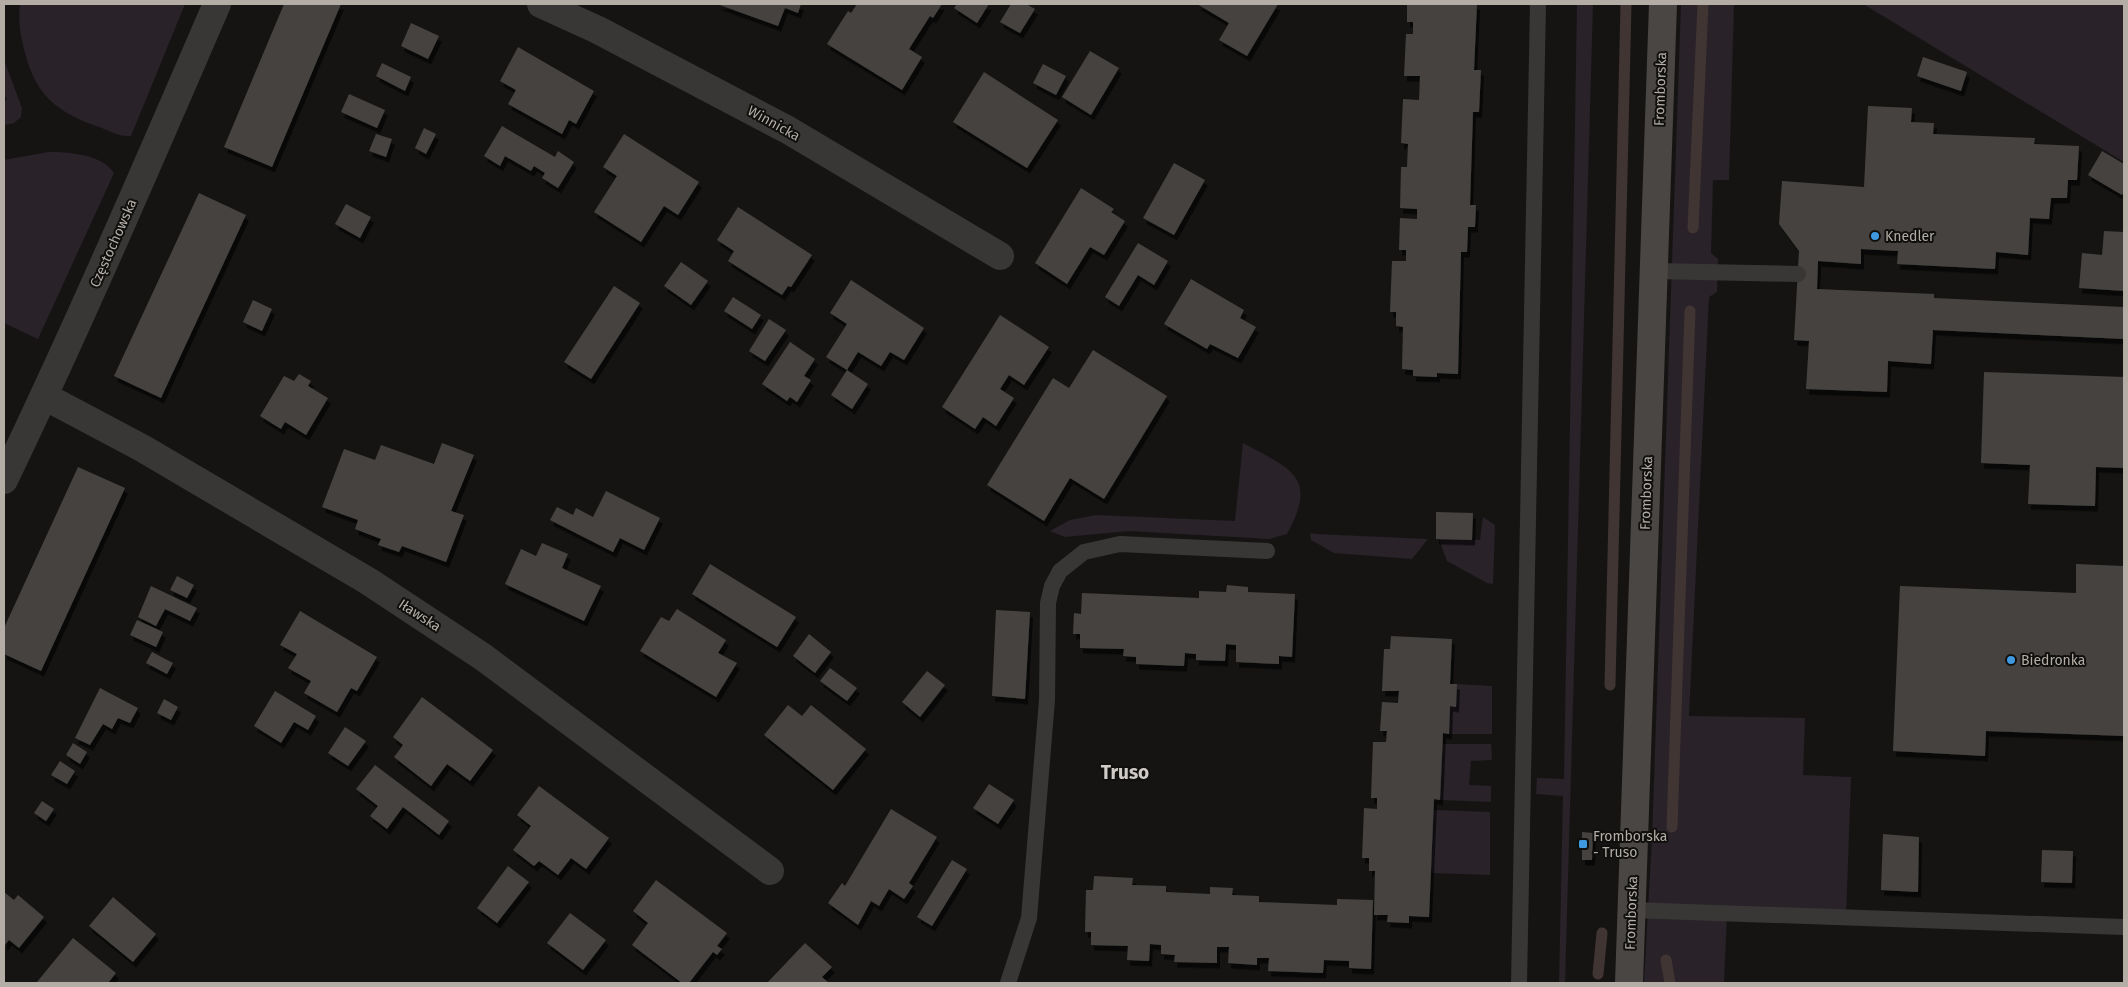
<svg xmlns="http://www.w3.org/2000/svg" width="2128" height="987" font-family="'Fira Sans',sans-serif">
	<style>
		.green { fill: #292229 }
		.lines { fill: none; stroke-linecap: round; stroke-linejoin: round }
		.stream { stroke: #403532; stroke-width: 11 }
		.building { fill: #444340; filter: url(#shadow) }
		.lane { stroke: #393735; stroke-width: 16 }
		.street { stroke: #393735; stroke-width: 28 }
		.secondary { stroke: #494643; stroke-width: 28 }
		.poi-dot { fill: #4098df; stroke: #0f0f0e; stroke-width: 2 }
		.labels { text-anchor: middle; stroke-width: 4; stroke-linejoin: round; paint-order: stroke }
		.street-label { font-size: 14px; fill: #b4ada6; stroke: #0f0f0e }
		.poi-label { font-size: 14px; fill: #b4ada6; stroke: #0f0f0e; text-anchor: start }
		.district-label { font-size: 19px; font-weight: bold; fill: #d0cbc7; stroke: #0f0f0e }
	</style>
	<defs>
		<filter id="shadow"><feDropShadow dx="3" dy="5.5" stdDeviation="0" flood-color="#0009"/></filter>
	</defs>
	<rect width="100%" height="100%" fill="#151413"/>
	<path class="green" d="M20,4H185L131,136C118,137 111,131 99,127C56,112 35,95 24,49C20,34 18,20 20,4Z
		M1577,4H1593L1565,983H1559L1563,796L1536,794L1537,778L1564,779Z
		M1681,4H1734L1729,180H1713L1711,253L1718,259L1717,292L1709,297L1689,716L1805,718L1803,775L1851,777L1846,918L1727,914L1724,983H1644L1652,838Z
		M1863,4H2124V162Z
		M4,60L22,108L21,117L14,123L4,125V104L7,98L4,96Z
		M48,152C68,152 102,154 114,173L38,339L4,323V160Z
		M1243,443C1290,469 1319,476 1287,534L1269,539L1129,531L1065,537L1050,531L1070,520L1096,515L1235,521Z
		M1483,517L1495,525L1493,584L1487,583L1447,561L1439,539L1480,540Z
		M1310,533L1316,534L1428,539L1412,559L1334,553L1311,540Z
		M1457,684L1492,686V734H1449L1450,706H1456Z
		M1442,744H1491L1492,760L1471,761L1469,785L1491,786V802L1440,800Z
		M1433,810L1490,812V875L1431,873Z"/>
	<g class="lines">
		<path class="stream" d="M1693,228L1703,4
			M1610,685L1626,4
			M1672,827L1690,311
			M1666,960L1670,983
			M1598,974L1602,933"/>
	</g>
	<path class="building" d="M284,4H341L272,167L224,147Z
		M717,4H801L798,13L785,8L778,26Z
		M857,4H942L933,18L930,16L909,49L922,57L902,90L827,44L848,11L851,13Z
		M957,4H989L977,23L954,8Z
		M1011,4H1026L1035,9L1020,33L1000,22Z
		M1197,4H1278L1247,56L1219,40L1229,23Z
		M1407,4H1477L1474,70H1481L1479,112H1473L1470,205H1476L1475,227H1468L1467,252H1461L1458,374L1437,373V377L1413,376V370L1402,369L1403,327L1396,326V312H1390L1392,261H1406V250H1399L1400,218L1417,219V209L1400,208L1401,167H1407L1408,144L1401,143L1403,99L1419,100L1420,76H1404L1406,34H1413V22H1407Z
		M411,23L439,36L428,59L401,46Z
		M518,47L594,91L576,124L569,120L562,134L508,104L516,90L500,81Z
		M1090,51L1119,68L1091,115L1062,97Z
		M1923,57L1967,72L1961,91L1917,76Z
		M382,63L411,77L405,91L376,76Z
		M1043,64L1066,76L1056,95L1033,83Z
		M984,72L1058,120L1027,168L953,122Z
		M349,94L385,110L377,128L341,112Z
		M1868,106L1912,108L1911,122L1934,123L1933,134L2035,138L2034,144L2079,146L2077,180H2068L2067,198H2051L2049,219L2030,218L2028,255L1996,252L1995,269L1897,264L1898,251L1861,249V264L1818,261L1817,289L1934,294V298L2124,307V339L1933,330L1931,364L1888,361L1887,392L1806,389L1809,341L1794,340L1799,251L1779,224L1782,181L1864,187Z
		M502,126L555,157L558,151L574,162L558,188L542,178L545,173L534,166L531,171L505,156L500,166L484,156Z
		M424,128L436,134L426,154L415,148Z
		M376,134L392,139L386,157L369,151Z
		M624,134L699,182L678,215L664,206L641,242L594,212L617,176L603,167Z
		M2102,151L2124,164V191L2122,195L2088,175Z
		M1174,163L1205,180L1174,235L1143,218Z
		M1081,188L1114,209L1111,212L1125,221L1104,255L1090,247L1067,284L1035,263Z
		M199,193L246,215L161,398L114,376Z
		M346,204L371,217L360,238L335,224Z
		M738,207L812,255L791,287L788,286L782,295L728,261L734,251L717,240Z
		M2104,231L2124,232V291L2079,288L2082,253L2102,255Z
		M1138,243L1168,261L1154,285L1138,275L1119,306L1105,297Z
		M681,262L708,281L691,305L664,286Z
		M1191,279L1244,310L1240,318L1256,327L1238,358L1210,344L1207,349L1164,324Z
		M851,280L924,328L904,360L890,352L881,366L858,352L847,370L826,357L847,324L830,313Z
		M614,286L640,303L591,379L564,362Z
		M733,297L761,315L752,329L724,311Z
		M253,300L272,309L262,331L243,322Z
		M1000,315L1049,347L1024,385L1009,375L1000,389L1014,398L996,426L983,417L975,429L942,407Z
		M769,319L786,330L765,361L749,351Z
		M790,342L815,359L804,376L811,380L797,402L790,397L787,401L762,384Z
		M1093,350L1167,396L1104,499L1070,478L1044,521L987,485L1053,378L1069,388Z
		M847,370L868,384L852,409L831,395Z
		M1984,372L2124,377V468L2096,467L2095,506L2028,504L2030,465L1981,463Z
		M299,374L311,381L308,386L328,398L306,435L285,422L281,429L260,416L284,376L294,381Z
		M442,443L474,455L451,511L464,515L446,562L402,546L399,552L378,545L381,539L355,529L358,520L322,507L344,449L375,460L381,445L434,464Z
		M78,467L125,488L41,671L4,654V628Z
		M606,491L660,518L644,550L620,538L613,552L550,520L557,507L573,515L576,508L593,517Z
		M1436,512L1473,513L1472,540L1436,539Z
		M542,543L568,554L562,568L601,586L584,621L505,584L521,549L536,556Z
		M710,564L796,617L777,647L692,594Z
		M2076,564L2124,566V736L1986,731L1985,756L1893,751L1900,586L2076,593Z
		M177,576L194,585L187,598L170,590Z
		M1227,585L1248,587V592L1295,594L1292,657L1279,656V664L1236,662V645L1226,644L1225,661L1196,660V654L1185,653L1184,666L1136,664V657L1123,656L1124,649L1080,648V634H1073L1074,613L1081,614L1082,593L1199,598V591L1226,592Z
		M151,586L197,608L190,621L165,609L156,626L138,617Z
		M677,609L726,640L718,653L737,663L716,697L640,651L661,617L669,621Z
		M996,610L1030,612L1025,699L992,696Z
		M300,611L377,657L357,691L351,688L337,712L304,693L311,681L288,668L297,654L280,645Z
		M137,620L163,632L156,647L130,635Z
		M809,634L831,652L815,673L793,656Z
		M1391,636L1452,639L1450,684H1457L1456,707L1450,706L1449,734L1443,733L1440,800L1434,799L1429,917L1409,916V923L1387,922L1388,915H1374L1375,871H1369V858H1362L1364,808L1377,809V798H1371L1373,742H1386L1387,731H1380L1382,702L1398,703L1399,691H1382L1384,649H1390Z
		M152,652L173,663L167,674L146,663Z
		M830,668L857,688L847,701L820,681Z
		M927,671L945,685L920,717L902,702Z
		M100,688L138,708L130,723L118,718L112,729L103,724L90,745L75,738Z
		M275,691L316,716L308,730L294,722L281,743L254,726Z
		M422,697L493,750L470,781L447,764L431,786L394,757L403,745L393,737Z
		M164,699L178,707L171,720L157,713Z
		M788,705L802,716L811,705L866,749L833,790L764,735Z
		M345,727L366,741L348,766L328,753Z
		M73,743L87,752L80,764L66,755Z
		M60,761L75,771L67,784L51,775Z
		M375,765L449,821L439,835L403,807L387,829L370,816L378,806L356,789Z
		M989,784L1014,800L998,824L973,808Z
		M539,786L609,838L586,869L571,858L558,875L539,861L534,866L513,850L531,826L517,815Z
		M42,801L54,809L46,821L34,813Z
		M891,809L937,837L909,883L913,886L904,899L889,889L879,906L871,901L858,925L828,903L842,883L845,886Z
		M1582,832L1593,833L1592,860H1582Z
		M1883,834L1919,837L1918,892L1881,890Z
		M2042,850L2073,851L2072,883L2041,882Z
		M952,860L967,869L932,926L917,917Z
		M508,866L529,882L497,923L477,908Z
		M1094,876L1133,878L1132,885L1166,886V892L1210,894V887L1233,888L1232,895L1259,896V902L1337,905V899L1373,900L1371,969L1349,968V961L1324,960L1323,973L1268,971L1269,958H1257V965L1228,963L1229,947H1217V963L1174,962L1175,955L1161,954V945L1150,944L1149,961L1127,960L1128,946L1091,945V932H1085L1086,890H1093Z
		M656,880L727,933L717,946L722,949L717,955L713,952L689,983H682L632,945L648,923L633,911Z
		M4,892L14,900L18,895L44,917L19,948L9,940L4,946Z
		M113,897L156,934L133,962L89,926Z
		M570,913L606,940L583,970L547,943Z
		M73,938L116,973L108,983L37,982Z
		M805,943L832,967L822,977L829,983H767Z"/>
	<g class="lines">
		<path class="lane" d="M1654,271L1798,274
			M1631,910L2124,927
			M1008,983L1029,918L1047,700L1048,603L1052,586L1060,571L1084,552L1120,544L1267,551
			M1519,983L1538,4"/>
		<path class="street" d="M541,4L598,30L788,130L1000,256
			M44,396L142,448L368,581L483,657L770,871
			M4,480C79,324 148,164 217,4"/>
		<path class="secondary" d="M1629,983L1663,4"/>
	</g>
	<g class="poi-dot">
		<circle cx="1875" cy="236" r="5"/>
		<circle cx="2011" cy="660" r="5"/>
		<rect x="1578" y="839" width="10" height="10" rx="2.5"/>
	</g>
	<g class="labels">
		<g class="street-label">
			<text transform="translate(1660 89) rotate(-88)" y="5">Fromborska</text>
			<text transform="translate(774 123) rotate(29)" y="5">Winnicka</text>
			<text transform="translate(113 243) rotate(-66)" y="5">Częstochowska</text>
			<text transform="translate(1646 493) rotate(-88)" y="5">Fromborska</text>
			<text transform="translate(420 615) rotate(33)" y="5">Iławska</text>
			<text transform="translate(1631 913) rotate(-88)" y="5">Fromborska</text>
		</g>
		<g class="poi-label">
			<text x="1885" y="241">Knedler</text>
			<text x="2021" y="665">Biedronka</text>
			<text x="1593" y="841">Fromborska<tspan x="1593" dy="16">- Truso</tspan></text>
		</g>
		<g class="district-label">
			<text x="1125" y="779">Truso</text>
		</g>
	</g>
	<rect width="2128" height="987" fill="none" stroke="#b4ada6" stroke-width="10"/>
</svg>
